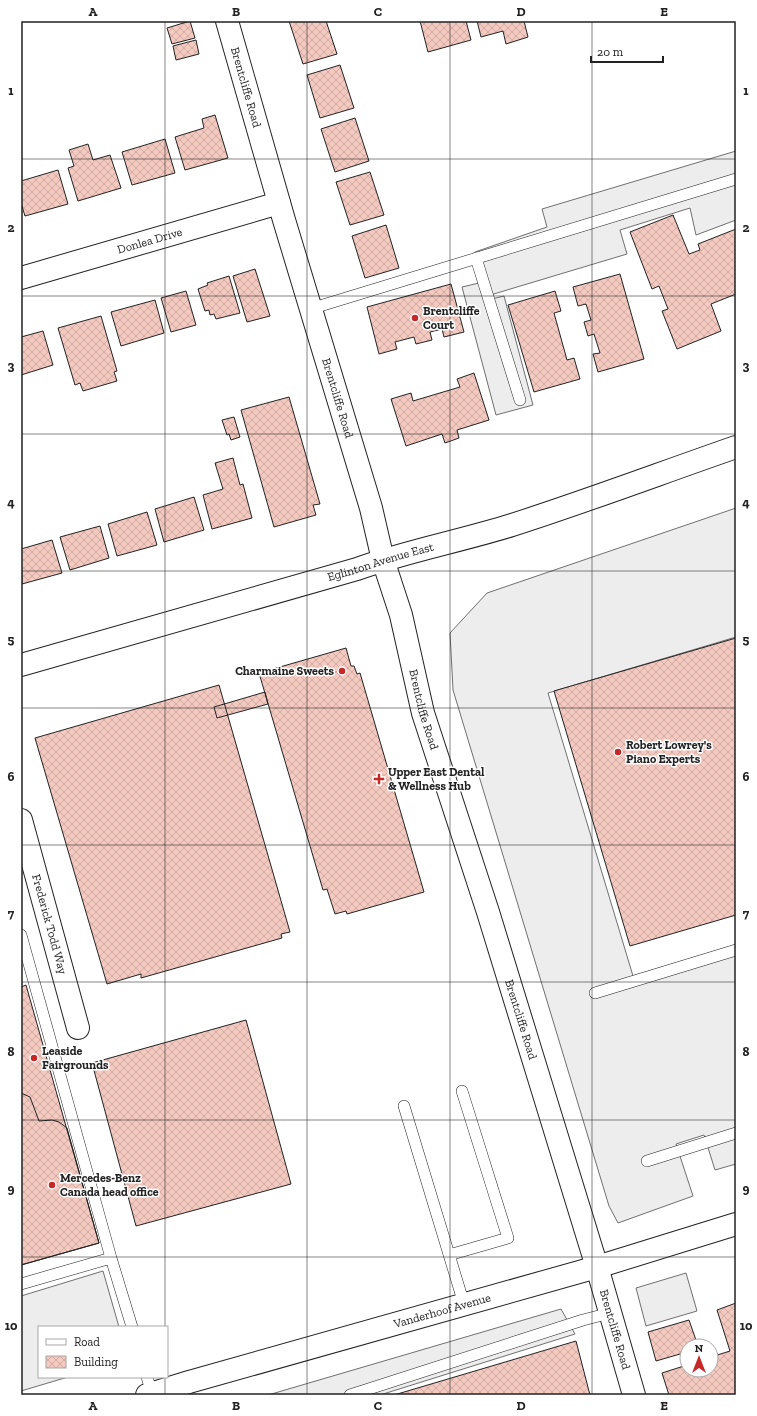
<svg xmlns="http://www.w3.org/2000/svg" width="757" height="1416" font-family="'Zilla Slab',serif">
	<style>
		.parking { fill: #ededed; stroke: #6f6f6f }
		.building { fill: url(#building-cross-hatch); stroke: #222 }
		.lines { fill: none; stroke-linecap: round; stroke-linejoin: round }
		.lane-casing { stroke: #222; stroke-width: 12 }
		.street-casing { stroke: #222; stroke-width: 24 }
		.secondary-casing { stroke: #222; stroke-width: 24 }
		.primary-casing { stroke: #222; stroke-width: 24 }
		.lane { stroke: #fff; stroke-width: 11 }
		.street { stroke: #fff; stroke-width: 22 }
		.secondary { stroke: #fff; stroke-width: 22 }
		.primary { stroke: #fff; stroke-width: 22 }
		.grid { fill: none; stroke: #222; stroke-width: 1; stroke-opacity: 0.55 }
		.poi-dot { fill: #c62828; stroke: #fff; stroke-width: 1.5 }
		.labels { text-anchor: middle; stroke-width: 3; stroke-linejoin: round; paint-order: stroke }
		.street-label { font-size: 12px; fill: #222; stroke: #fff }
		.poi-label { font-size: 12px; font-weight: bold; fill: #222; stroke: #fff; text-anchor: start }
		.neatline { fill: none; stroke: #222; stroke-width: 1.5 }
		.grid-label { font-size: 13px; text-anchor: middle; font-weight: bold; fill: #222 }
	</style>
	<defs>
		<pattern id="building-cross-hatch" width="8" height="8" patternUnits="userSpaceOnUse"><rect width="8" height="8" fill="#f3c9c0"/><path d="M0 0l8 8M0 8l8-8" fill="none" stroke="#d0aca5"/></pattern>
	</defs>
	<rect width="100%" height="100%" fill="#fff"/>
	<path class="parking" d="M736,151V220L696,235L690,208L620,230L627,254L487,296L475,252L547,227L542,209Z
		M479,283L484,301L504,296L533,405L496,415L462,287Z
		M736,508V637L548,693L633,976L736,945V1164L715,1170L704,1135L676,1144L693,1196L618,1223L609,1206L453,690L450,633L487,593Z
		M103,1271L119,1327H39V1377H68L21,1391V1296Z
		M686,1273L697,1311L646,1326L636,1288Z
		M561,1309L575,1334L380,1395H268Z"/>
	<path class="building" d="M190,21L195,38L172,44L167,28Z
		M289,21H326L337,54L303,64Z
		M420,21H466L471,40L428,52Z
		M477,21H524L528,37L506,44L503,31L481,37Z
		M196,40L199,54L176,60L173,46Z
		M340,65L354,108L320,118L307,75Z
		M215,115L228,158L185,170L175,137L204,128L202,119Z
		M355,118L369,161L335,172L321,129Z
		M165,139L175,173L132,185L122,152Z
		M88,144L93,160L110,155L121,188L78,201L68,168L74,166L69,150Z
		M58,170L68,204L25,216L21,203V181Z
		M370,172L384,215L350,225L336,182Z
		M673,215L689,254L700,250L698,244L736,229V294L711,304L721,331L677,349L662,311L668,309L659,286L652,289L630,232Z
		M386,225L399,268L365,278L352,236Z
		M255,269L270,316L247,322L233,276Z
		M620,274L644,359L598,372L593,354L600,353L594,334L588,336L584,322L591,320L586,304L578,306L573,287Z
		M229,276L240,313L216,319L214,314L210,315L209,310L205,311L198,289L208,285L207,283Z
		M451,284L464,332L444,337L442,329L430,332L432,340L416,344L414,337L395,342L397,349L379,354L367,307Z
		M186,291L196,325L171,332L161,298Z
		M555,291L561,311L554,313L567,360L574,358L580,379L534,392L508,305Z
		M155,300L164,333L121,346L111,312Z
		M101,316L117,371L114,372L117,381L83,391L80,383L75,385L58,328Z
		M43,331L53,365L21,375V337Z
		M474,373L489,420L457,430L459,438L445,443L442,434L406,446L391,399L411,393L413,401L460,387L457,379Z
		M289,397L320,504L313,505L316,515L274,527L241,410Z
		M234,417L240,437L231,440L229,434L227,435L222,420Z
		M233,458L240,485L243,484L252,518L212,529L203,495L223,489L215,463Z
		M194,497L204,530L164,542L155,509Z
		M147,512L157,545L117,556L108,524Z
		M100,526L109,558L70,570L60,537Z
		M52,540L62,573L22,584L21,549Z
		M736,638V915L630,946L554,691Z
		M346,648L351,666H354L357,674L360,673L424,892L347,914L346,911L335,914L327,889L323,890L259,673Z
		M219,685L290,932L281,934L282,938L141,978V974L107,984L35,738Z
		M265,692L268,704L217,718L214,707Z
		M26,985L99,1243L21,1265V987Z
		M246,1020L291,1184L136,1226L92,1063Z
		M21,1093L30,1097L39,1121L52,1120L59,1122L67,1128L99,1243L21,1265Z
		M736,1303V1395H669L662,1373L687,1365V1370H711V1357L730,1351L717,1310Z
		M689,1320L698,1346H687V1352L656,1361L648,1332Z
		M576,1341L590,1395H394Z"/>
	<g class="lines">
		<g class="lane-casing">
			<path id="lane" d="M476,258L520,400
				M310,309L736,179
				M21,935L111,1258
				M595,993L736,950
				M404,1106L464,1304
				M647,1161L736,1133
				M449,1255L508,1238L462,1091
				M21,1284L111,1258L132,1327
				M147,1377L152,1394
				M350,1395L583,1320L610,1313"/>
		</g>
		<g class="street-casing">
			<g id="street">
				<path id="s1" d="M227,21L284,220L371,508L383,560"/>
				<path id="s2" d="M21,278L279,203"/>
				<path id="s3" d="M21,820L78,1028"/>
				<path id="s4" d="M147,1395L189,1382L597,1267L736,1224"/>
			</g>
		</g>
		<g class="secondary-casing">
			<g id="secondary">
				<path id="s5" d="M383,560L401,615L423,713L488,912L597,1267L634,1395"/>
			</g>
		</g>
		<g class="primary-casing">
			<g id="primary">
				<path id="s6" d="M21,665L357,569C407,551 461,541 512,525C587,501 661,473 736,447"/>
			</g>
		</g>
		<use href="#lane" class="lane"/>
		<use href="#street" class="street"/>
		<use href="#secondary" class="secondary"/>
		<use href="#primary" class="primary"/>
	</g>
	<path class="grid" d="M165,21V1327M307,21V1395M450,21V1395M592,21V1395M21,159H736M21,296H736M21,434H736M21,571H736M21,708H736M21,845H736M21,982H736M21,1120H736M21,1257H736M165,1377V1395"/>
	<g class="poi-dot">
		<circle cx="415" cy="318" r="4"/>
		<circle cx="342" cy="671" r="4"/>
		<circle cx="618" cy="752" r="4"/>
		<path d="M377 773h4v4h4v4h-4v4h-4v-4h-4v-4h4z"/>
		<circle cx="34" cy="1058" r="4"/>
		<circle cx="52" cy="1185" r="4"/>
	</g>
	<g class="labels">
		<g class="street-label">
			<text dy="4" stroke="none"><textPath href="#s1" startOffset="69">Brentcliffe Road</textPath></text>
			<text dy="4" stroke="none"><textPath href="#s2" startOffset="134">Donlea Drive</textPath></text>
			<text dy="4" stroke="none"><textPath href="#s1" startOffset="393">Brentcliffe Road</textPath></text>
			<text dy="4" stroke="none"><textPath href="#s6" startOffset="374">Eglinton Avenue East</textPath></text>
			<text dy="4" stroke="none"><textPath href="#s5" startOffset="155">Brentcliffe Road</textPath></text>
			<text dy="4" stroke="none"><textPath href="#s3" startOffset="108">Frederick Todd Way</textPath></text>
			<text dy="4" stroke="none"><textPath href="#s5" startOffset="480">Brentcliffe Road</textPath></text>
			<text dy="4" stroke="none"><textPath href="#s4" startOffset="307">Vanderhoof Avenue</textPath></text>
			<text dy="4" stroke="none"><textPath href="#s5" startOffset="804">Brentcliffe Road</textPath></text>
		</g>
		<g class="poi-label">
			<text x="423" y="315">Brentcliffe<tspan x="423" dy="14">Court</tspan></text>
			<text x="334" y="675" text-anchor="end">Charmaine Sweets</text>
			<text x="626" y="749">Robert Lowrey's<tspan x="626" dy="14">Piano Experts</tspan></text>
			<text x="388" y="776">Upper East Dental<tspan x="388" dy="14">&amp; Wellness Hub</tspan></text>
			<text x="42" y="1055">Leaside<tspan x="42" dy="14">Fairgrounds</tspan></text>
			<text x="60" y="1182">Mercedes-Benz<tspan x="60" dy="14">Canada head office</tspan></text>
		</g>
	</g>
	<rect width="757" height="1416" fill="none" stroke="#ffffff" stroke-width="44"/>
	<rect x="38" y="1326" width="130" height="52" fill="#ffffff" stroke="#a7a7a7"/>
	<rect x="46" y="1339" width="20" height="6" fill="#ffffff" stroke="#a7a7a7"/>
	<text x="74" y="1346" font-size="12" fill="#222222">Road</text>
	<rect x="46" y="1356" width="20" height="12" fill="url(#building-cross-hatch)" stroke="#a7a7a7"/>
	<text x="74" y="1366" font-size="12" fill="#222222">Building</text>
	<g transform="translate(699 1358)"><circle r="19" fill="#ffffff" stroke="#a7a7a7"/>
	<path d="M0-3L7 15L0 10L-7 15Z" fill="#c62828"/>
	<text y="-6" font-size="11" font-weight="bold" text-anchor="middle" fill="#222222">N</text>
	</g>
	<path d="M591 56v6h72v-6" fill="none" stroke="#222222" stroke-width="2"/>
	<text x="597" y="56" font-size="12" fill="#222222" stroke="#ffffff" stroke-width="3" paint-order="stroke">20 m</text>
	<rect x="22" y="22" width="713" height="1372" class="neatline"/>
	<g class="grid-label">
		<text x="93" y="16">A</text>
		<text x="236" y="16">B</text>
		<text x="378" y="16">C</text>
		<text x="521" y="16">D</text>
		<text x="664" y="16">E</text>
		<text x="11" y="95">1</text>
		<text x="746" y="95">1</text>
		<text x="11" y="232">2</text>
		<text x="746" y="232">2</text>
		<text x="11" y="370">3</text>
		<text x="746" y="370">3</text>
		<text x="11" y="507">4</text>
		<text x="746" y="507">4</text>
		<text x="11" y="644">5</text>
		<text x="746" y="644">5</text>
		<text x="11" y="781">6</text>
		<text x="746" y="781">6</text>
		<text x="11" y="918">7</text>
		<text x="746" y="918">7</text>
		<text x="11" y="1056">8</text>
		<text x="746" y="1056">8</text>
		<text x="11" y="1193">9</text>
		<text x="746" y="1193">9</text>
		<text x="11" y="1330">10</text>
		<text x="746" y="1330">10</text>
		<text x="93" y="1410">A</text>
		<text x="236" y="1410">B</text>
		<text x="378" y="1410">C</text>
		<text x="521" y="1410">D</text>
		<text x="664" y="1410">E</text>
	</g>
</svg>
